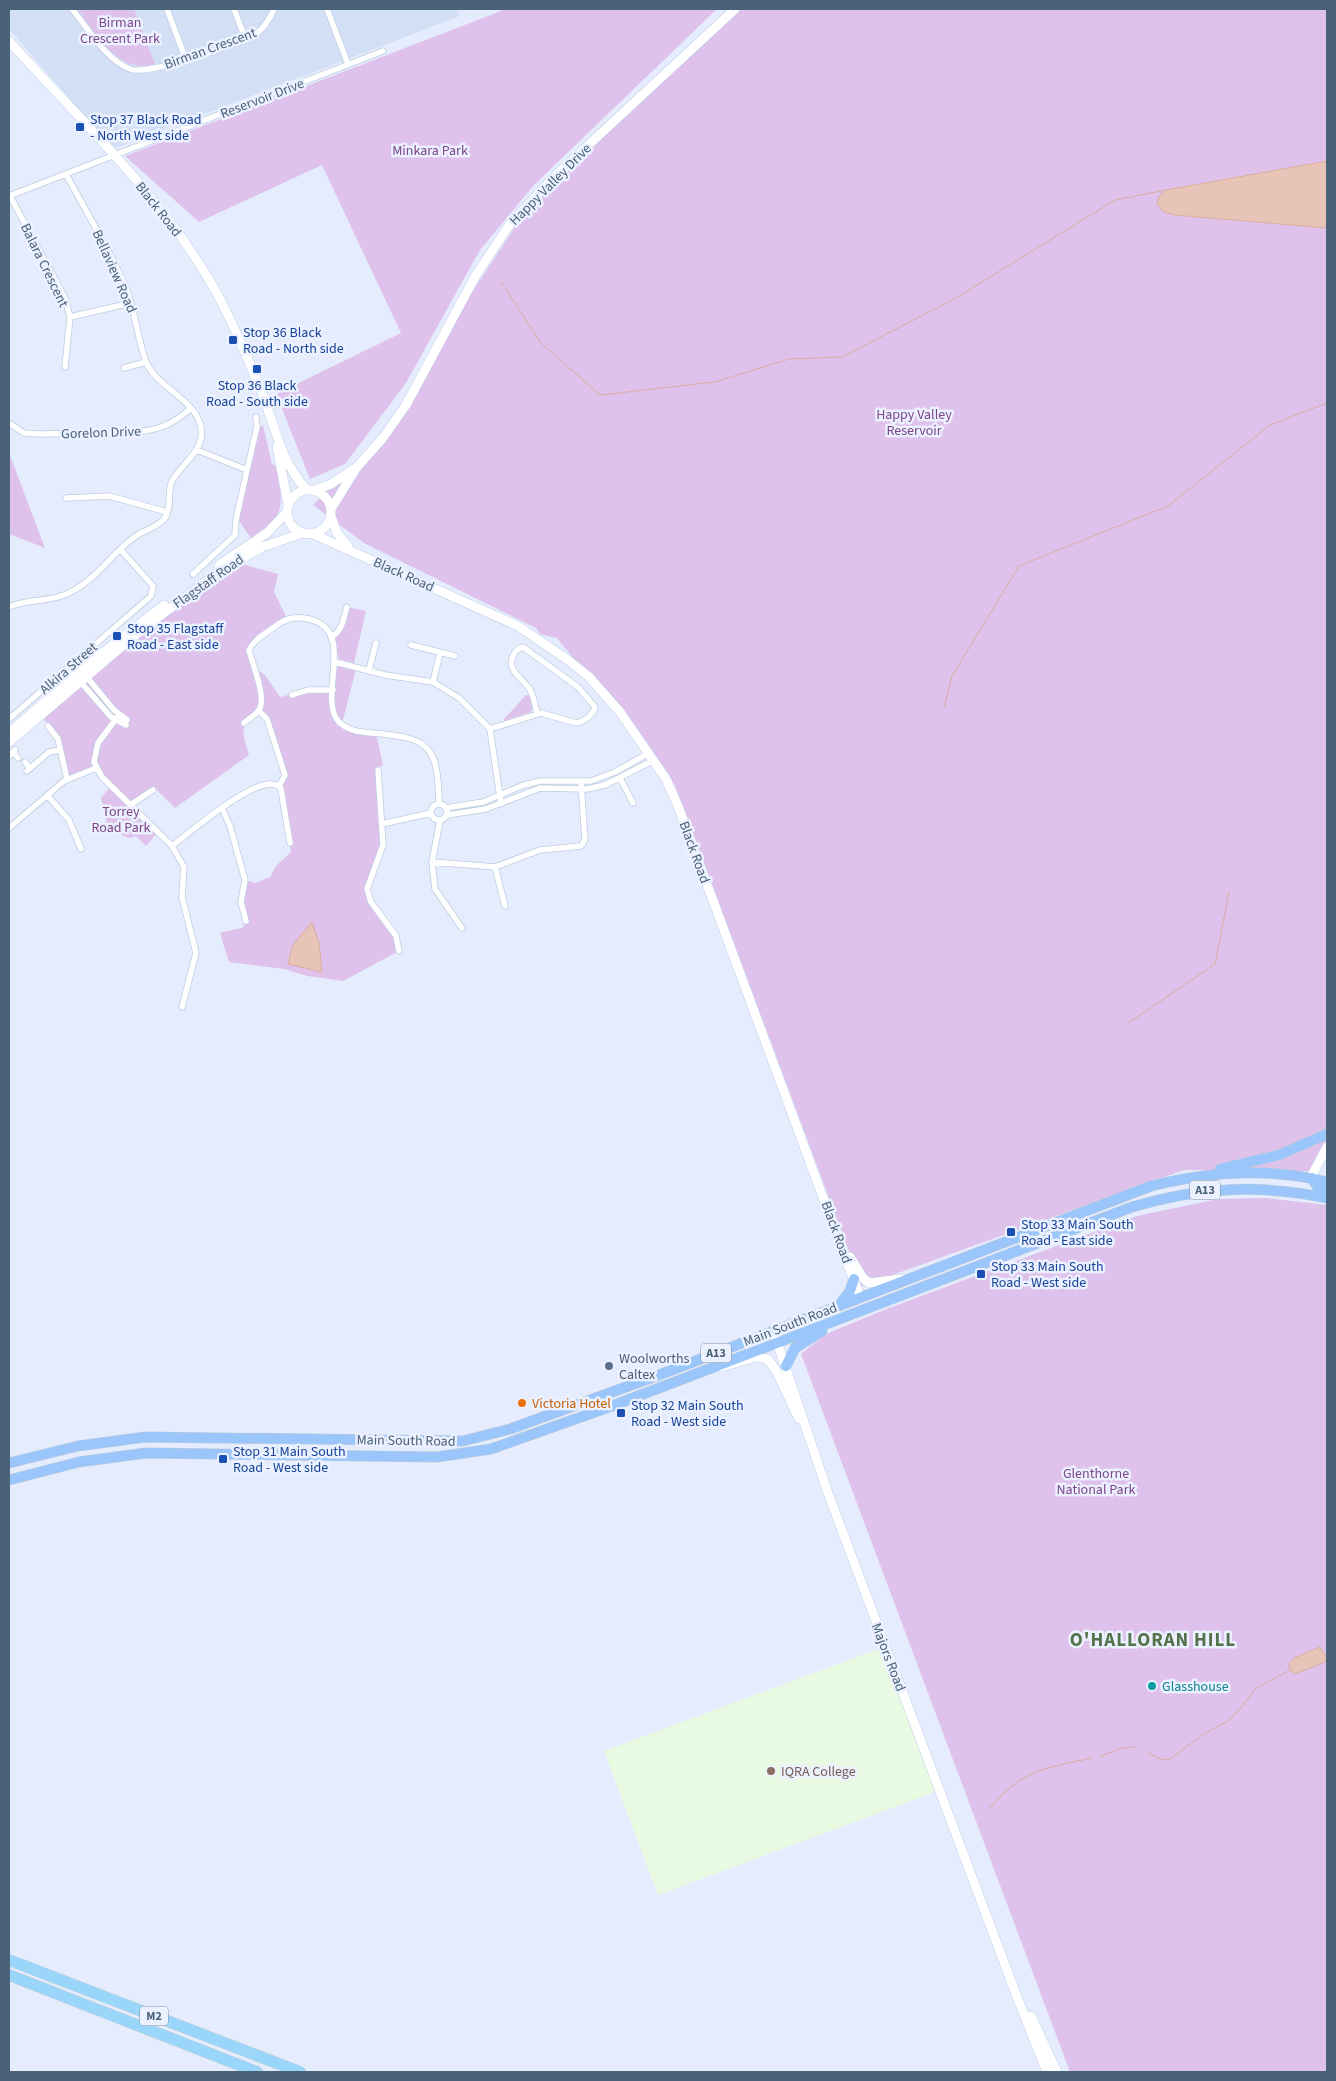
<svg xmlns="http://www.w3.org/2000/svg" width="1336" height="2081" font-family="'Source Sans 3',sans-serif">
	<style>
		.residential { fill: #d3dff5 }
		.education { fill: #e8fae1 }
		.green { fill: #dfc2ec }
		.water { fill: #e8c4b8; stroke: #daae9e }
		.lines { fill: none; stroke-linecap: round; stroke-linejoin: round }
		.stream { stroke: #daae9e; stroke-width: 1 }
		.minor-casing { stroke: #bdcce0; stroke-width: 7 }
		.secondary-casing { stroke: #bdcfe8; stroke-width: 10 }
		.trunk-casing { stroke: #c5cdd3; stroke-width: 11 }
		.motorway-casing { stroke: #c5cdd3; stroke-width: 12 }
		.minor { stroke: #fff; stroke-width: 5.5 }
		.secondary { stroke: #fff; stroke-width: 9 }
		.trunk { stroke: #9ac6fc; stroke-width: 10 }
		.motorway { stroke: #99d6fa; stroke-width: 11 }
		.transit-dot { fill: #1a4fb4; stroke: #ecf1ff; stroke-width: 2 }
		.service-dot { fill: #5c6f8a; stroke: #ecf1ff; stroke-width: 2 }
		.food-dot { fill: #e8710a; stroke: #ecf1ff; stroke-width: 2 }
		.culture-dot { fill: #0f9aa8; stroke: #ecf1ff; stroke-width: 2 }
		.education-dot { fill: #8d6e63; stroke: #ecf1ff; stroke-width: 2 }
		.labels { text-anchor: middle; stroke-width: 5; stroke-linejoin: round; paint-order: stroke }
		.shield { fill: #ecf1ff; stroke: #7a8da0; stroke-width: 1 }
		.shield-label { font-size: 12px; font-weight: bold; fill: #496277 }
		.park-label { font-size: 14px; fill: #7d458a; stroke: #ecf1ff }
		.street-label { font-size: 14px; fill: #496277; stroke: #ecf1ff }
		.transit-label { font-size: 14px; fill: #164399; stroke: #ecf1ff; text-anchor: start }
		.service-label { font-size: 14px; fill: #4e5e75; stroke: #ecf1ff; text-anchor: start }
		.food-label { font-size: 14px; fill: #c56008; stroke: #ecf1ff; text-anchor: start }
		.culture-label { font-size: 14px; fill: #0d838f; stroke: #ecf1ff; text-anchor: start }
		.education-label { font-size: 14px; fill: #785e54; stroke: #ecf1ff; text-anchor: start }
		.district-label { font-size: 19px; font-weight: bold; letter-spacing: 1px; fill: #54724b; stroke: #ecf1ff }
	</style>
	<rect width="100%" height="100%" fill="#e5ecfd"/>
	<path class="residential" d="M9,9H457L460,16L113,149L9,29Z"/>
	<path class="education" d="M884,1647L938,1791L658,1895L604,1751Z"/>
	<path class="green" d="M77,9H134L155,64C118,75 97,34 77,9Z
		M506,9H717L534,185L480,250L406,383L345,464L310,479L276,394L401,333L322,165L199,222L125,156Z
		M728,9H1327V1140L1320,1149L1309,1171L1184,1170L862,1286L675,785L557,638L540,634L536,628L364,543L313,505L402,414L466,301L535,197Z
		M263,425L272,464L276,466C283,505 288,514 251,538L239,521L259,427Z
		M9,453L45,548L9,534Z
		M234,562L278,574L274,592L285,614L284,620L249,650L256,669L265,675L280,697L308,690H332L334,667L343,666L356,669L343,720L339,721L347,728L376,733L383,765L379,767L383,845L367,889L371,902L396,936L399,951L343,981L307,976L284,969L229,962L220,933L242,928L246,922L242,909L245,880L255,883L270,877L276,866L291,852L279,786L285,775L267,719L259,711C238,728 242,730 249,755L175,808L155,788L130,805L96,768L67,779L58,739L41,714Z
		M347,607L366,611L354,663L339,659L333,636L338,633Z
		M526,695H529L533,706L531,712L504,721V719Z
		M110,787L157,833L146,846L136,836L129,838L116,833L106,834L107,824L101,798Z
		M1266,1198L1327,1205V2072H1070L801,1354L826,1334L889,1308L1137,1216L1218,1199Z"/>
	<path class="water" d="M1327,161V228L1174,215L1164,212L1157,204L1160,195L1166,190Z
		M312,922L319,943L322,972L288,964L293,945Z
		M1320,1647L1327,1658L1325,1662L1295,1674L1290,1670L1289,1664L1294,1658Z"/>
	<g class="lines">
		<path class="stream" d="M501,282L541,343L600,395L715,382L789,359L842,357L956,298L1115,200L1166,190
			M944,707L952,676L1019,566L1168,506L1270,425L1327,403
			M1127,1024L1215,964L1229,892
			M1148,1753L1163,1760L1170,1759L1205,1733L1228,1721L1240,1709L1255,1689L1290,1670
			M1101,1756L1122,1748L1134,1747
			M989,1809C996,1802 1003,1793 1011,1787C1033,1768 1065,1764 1092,1758"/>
		<g class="minor-casing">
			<path id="minor" d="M72,9C88,28 105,59 130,69C147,76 240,44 257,33C264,28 271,17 274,9
				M167,9L186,60
				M234,9L245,38
				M327,9L348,64
				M9,196L383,51
				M10,196L65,298L70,317L65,367
				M70,317L131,303
				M124,368L146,362
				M9,423L24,433L38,434C70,433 137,437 164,426C174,422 182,416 190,409
				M247,470L257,427L256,417
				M66,498L109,496L167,512
				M193,574L235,535L236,520L247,470L197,450
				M9,607C25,599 46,602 64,595C95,583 110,554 136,536C146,529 157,528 165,518C172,508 167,492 172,481C183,461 208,450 200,423C192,399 157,386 147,364C137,340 136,312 126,288C109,248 86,212 66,174
				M331,637C343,631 343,619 347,607
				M411,645L455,656
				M335,662L385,675L433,682L459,698L490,729L501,804
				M369,670L376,643
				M86,676L114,710L127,720
				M78,679L111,717L126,725
				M433,682L440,653
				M292,695L308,690H333
				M259,711L267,719L285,775L279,786
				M119,715L98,743L94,762L102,777L172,846L184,867L182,897L196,953L182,1007
				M9,719L151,596L153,586L121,550
				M244,723C248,719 256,715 259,710C267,697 252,664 249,650C254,639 267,633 277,625C287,618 296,616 309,619C359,631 315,699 340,723C349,731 360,732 372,733C430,738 438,745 439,804
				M48,726L58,739L67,779
				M490,729L541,713L576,723C584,722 593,715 595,707L578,687L523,647C518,648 516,650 514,654C505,669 521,677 528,687C534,694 535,705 537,714
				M13,752L18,758
				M9,756L15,750
				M25,762L30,768
				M378,770L383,845L367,889L371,902L396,936L399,951
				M27,771L49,752L60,750
				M620,778L633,803
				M47,795L69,820L81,849
				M431 812a8 8 0 1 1 16 0a8 8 0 1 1-16 0Z
				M130,805L153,790
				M222,808L230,826L245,880L241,902L246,921
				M446,808L483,802L524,785L541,781H591L615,772L649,753
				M447,815L486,809L540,788L587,789L605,785L654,760
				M440,821L432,862L435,889L462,928
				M382,824L431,813
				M9,828L64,781L96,768
				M172,846C188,834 267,765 281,789L290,843
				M432,862L495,867L540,850L581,846L585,840L581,783
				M495,867L505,906"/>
		</g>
		<g class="secondary-casing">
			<path id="secondary" d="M9,41C80,120 161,195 214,288C233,322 249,361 264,398C275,429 283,465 307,490
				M277,447L288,504
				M287 512a22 22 0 1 1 44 0a22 22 0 1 1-44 0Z
				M315,490L331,484L357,467
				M331,509L357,467L382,439L406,405L476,275L510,224L555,176L735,9
				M331,516L337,533L348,546
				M313,534L518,626L568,660L589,677L620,712L666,779L678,806L860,1297
				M219,565L267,533L287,512
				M9,733L92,661L164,605
				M9,742L140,631L216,574L262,547L303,533
				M1311,1177L1327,1147
				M850,1257L863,1278L869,1283L901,1279
				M775,1336L828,1493L1017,1997L1047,2072
				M721,1367L756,1357L767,1359C779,1369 790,1403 799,1419
				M1031,2016L1057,2072"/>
		</g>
		<g class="trunk-casing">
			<path id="trunk" d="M1220,1169L1279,1155L1327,1134
				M1312,1178L1317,1186L1327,1190
				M840,1304L850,1291L854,1279
				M786,1366L795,1348L822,1331
				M9,1463L78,1446L145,1437L463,1441L510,1429L659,1375L1151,1186C1208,1172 1270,1167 1327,1182
				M9,1480L79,1462L146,1453L437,1457L491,1449L612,1406L1132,1207C1200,1187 1258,1184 1327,1198"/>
		</g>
		<g class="motorway-casing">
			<path id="motorway" d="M9,1960L300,2072
				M9,1975L257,2072"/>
		</g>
		<use href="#minor" class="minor"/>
		<use href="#secondary" class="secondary"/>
		<use href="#trunk" class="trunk"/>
		<use href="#motorway" class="motorway"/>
	</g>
	<g class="transit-dot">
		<rect x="75" y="122" width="10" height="10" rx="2.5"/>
		<rect x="228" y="335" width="10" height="10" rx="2.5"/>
		<rect x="252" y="364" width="10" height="10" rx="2.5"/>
		<rect x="112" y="631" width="10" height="10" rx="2.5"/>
		<rect x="1006" y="1227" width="10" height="10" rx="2.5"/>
		<rect x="976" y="1269" width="10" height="10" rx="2.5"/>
		<rect x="616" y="1408" width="10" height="10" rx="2.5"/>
		<rect x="218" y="1454" width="10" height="10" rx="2.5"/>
	</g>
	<circle class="service-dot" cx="609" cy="1366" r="5"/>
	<circle class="food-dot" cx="522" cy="1403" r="5"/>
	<circle class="culture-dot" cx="1152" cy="1686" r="5"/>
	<circle class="education-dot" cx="771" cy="1771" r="5"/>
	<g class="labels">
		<g class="shield">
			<rect x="1190" y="1180.5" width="30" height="19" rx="4"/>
			<rect x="701" y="1343.5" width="30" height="19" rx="4"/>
			<rect x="140" y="2006.5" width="28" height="19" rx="4"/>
		</g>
		<g class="shield-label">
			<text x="1205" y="1194">A13</text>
			<text x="716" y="1357">A13</text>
			<text x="154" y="2020">M2</text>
		</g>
		<g class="park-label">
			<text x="120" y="27">Birman<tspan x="120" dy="16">Crescent Park</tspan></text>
			<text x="430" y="155">Minkara Park</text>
			<text x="914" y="419">Happy Valley<tspan x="914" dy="16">Reservoir</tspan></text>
			<text x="121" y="816">Torrey<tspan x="121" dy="16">Road Park</tspan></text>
			<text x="1096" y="1478">Glenthorne<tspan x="1096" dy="16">National Park</tspan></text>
		</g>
		<g class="street-label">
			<text transform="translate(210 48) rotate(-20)" y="5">Birman Crescent</text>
			<text transform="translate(262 98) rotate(-21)" y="5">Reservoir Drive</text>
			<text transform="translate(550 184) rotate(-45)" y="5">Happy Valley Drive</text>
			<text transform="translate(159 209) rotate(52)" y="5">Black Road</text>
			<text transform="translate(45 265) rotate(64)" y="5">Balara Crescent</text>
			<text transform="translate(115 271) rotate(66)" y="5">Bellaview Road</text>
			<text transform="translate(101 432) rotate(-2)" y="5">Gorelon Drive</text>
			<text transform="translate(404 574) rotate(24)" y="5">Black Road</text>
			<text transform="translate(208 581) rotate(-35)" y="5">Flagstaff Road</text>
			<text transform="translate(68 668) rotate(-41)" y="5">Alkira Street</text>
			<text transform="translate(695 852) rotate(70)" y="5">Black Road</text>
			<text transform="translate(837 1232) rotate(70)" y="5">Black Road</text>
			<text transform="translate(790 1324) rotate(-21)" y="5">Main South Road</text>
			<text transform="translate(406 1440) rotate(1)" y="5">Main South Road</text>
			<text transform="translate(889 1657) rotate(69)" y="5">Majors Road</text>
		</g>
		<g class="transit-label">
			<text x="90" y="124">Stop 37 Black Road<tspan x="90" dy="16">- North West side</tspan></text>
			<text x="243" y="337">Stop 36 Black<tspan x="243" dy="16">Road - North side</tspan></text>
			<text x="257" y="390" text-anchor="middle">Stop 36 Black<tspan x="257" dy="16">Road - South side</tspan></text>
			<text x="127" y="633">Stop 35 Flagstaff<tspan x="127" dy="16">Road - East side</tspan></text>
			<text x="1021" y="1229">Stop 33 Main South<tspan x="1021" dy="16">Road - East side</tspan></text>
			<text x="991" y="1271">Stop 33 Main South<tspan x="991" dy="16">Road - West side</tspan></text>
			<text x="631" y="1410">Stop 32 Main South<tspan x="631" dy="16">Road - West side</tspan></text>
			<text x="233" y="1456">Stop 31 Main South<tspan x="233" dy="16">Road - West side</tspan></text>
		</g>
		<g class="service-label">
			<text x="619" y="1363">Woolworths<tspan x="619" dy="16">Caltex</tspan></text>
		</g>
		<g class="food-label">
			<text x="532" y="1408">Victoria Hotel</text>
		</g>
		<g class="culture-label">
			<text x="1162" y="1691">Glasshouse</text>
		</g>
		<g class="education-label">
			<text x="781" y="1776">IQRA College</text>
		</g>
		<g class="district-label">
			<text x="1153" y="1646">O'HALLORAN HILL</text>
		</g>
	</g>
	<rect width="1336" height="2081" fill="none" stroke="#496277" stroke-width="20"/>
</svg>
